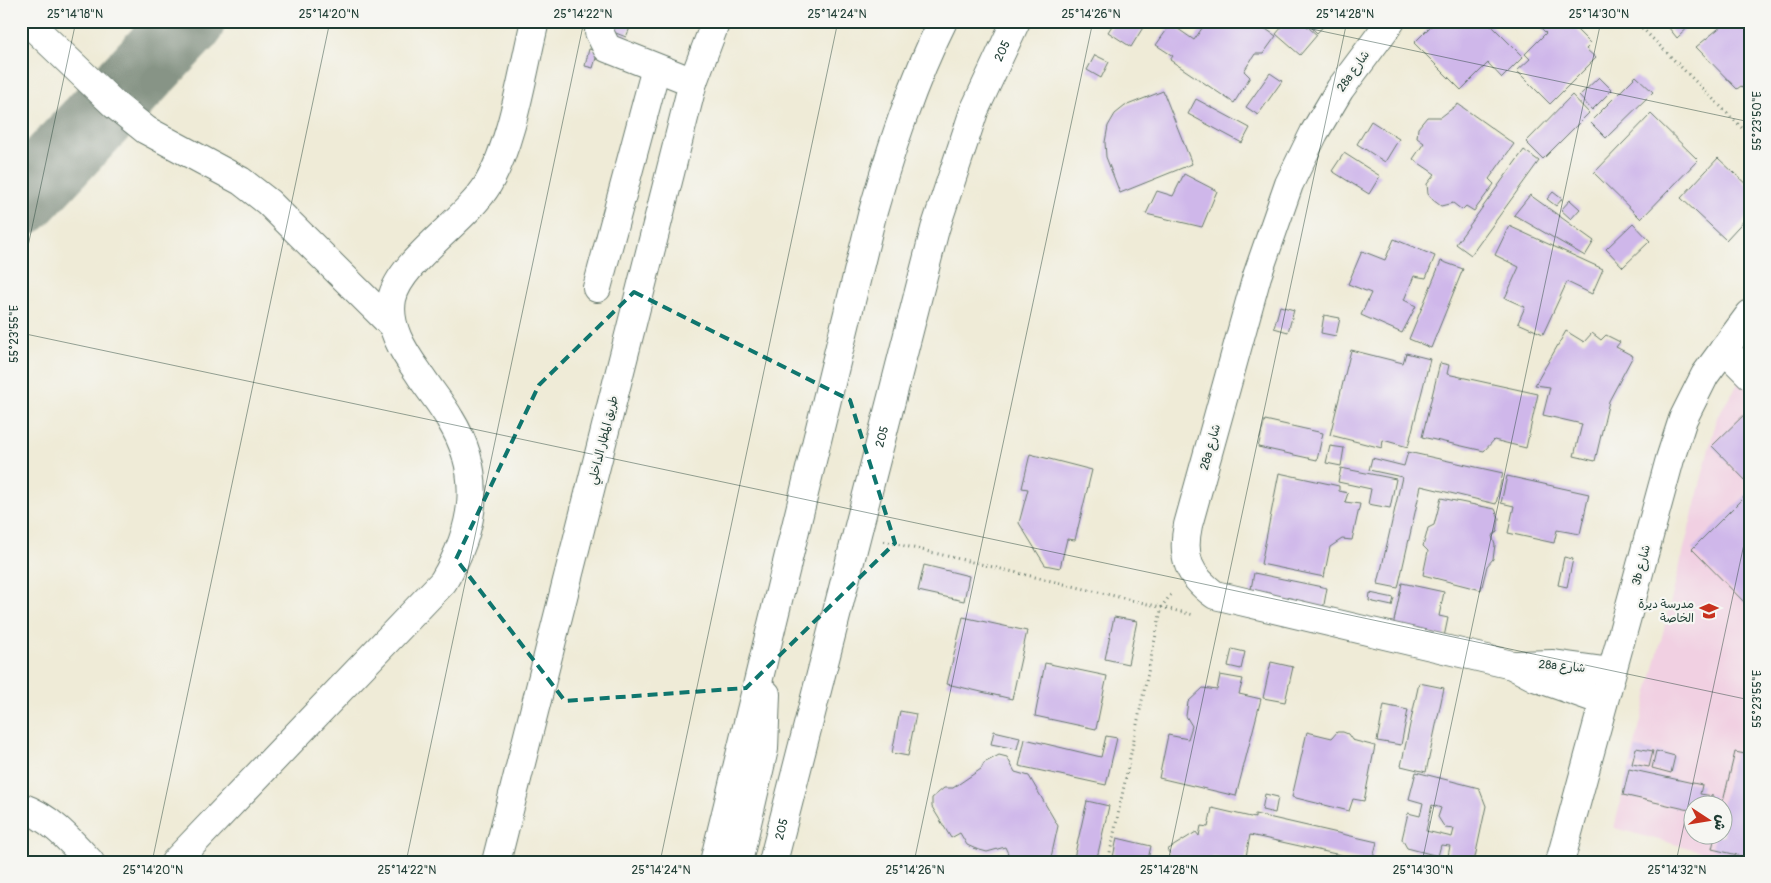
<svg xmlns="http://www.w3.org/2000/svg" width="1771" height="883" font-family="Pangolin,'Playpen Sans Arabic',sans-serif">
	<style>
		.built { fill: #f1d0e2; fill-rule: evenodd }
		.lines { fill: none; stroke-linecap: round; stroke-linejoin: round }
		.taxiway { stroke: #879486; stroke-width: 72 }
		.building { fill: #cfb7ea; fill-rule: evenodd }
		.minor-casing { stroke: #687a6d; stroke-width: 30 }
		.path { stroke: #687a6d; stroke-width: 3; stroke-dasharray: 1 4; stroke-linecap: butt }
		.minor { stroke: #fff; stroke-width: 28 }
		.marked { fill: none; stroke: #0f766e; stroke-width: 4; stroke-dasharray: 10 6; stroke-linejoin: round }
		.ticks { fill: none; stroke: #1f3d34; stroke-width: 1; stroke-opacity: 0.45 }
		.labels { text-anchor: middle; stroke-width: 4.5; stroke-linejoin: round; paint-order: stroke }
		.street-label { font-size: 12px; fill: #1f3d34; stroke: #f6f6f2 }
		.poi-label { font-size: 12px; fill: #1f3d34; stroke: #f6f6f2; text-anchor: end }
		.neatline { fill: none; stroke: #1f3d34; stroke-width: 2 }
		.ticks-label { font-size: 12px; text-anchor: middle; fill: #1f3d34 }
	</style>
	<rect width="100%" height="100%" fill="#f6f6f2"/>
	<filter id="ink" filterUnits="userSpaceOnUse"><feTurbulence type="fractalNoise" baseFrequency=".02" numOctaves="2"/><feDisplacementMap in="SourceGraphic" scale="10" xChannelSelector="R" yChannelSelector="G"/><feConvolveMatrix kernelMatrix="1 2 1 2 8 2 1 2 1" color-interpolation-filters="sRGB"/></filter>
	<filter id="wash" filterUnits="userSpaceOnUse"><feTurbulence type="fractalNoise" baseFrequency=".0096" numOctaves="4" result="noise"/><feDisplacementMap in="SourceGraphic" scale="20" xChannelSelector="R" yChannelSelector="G"/><feGaussianBlur stdDeviation="1.12" result="paint"/><feColorMatrix in="noise" values="0 0 0 0 0 0 0 0 0 0 0 0 0 0 0 0 0 1.4 0 .05"/><feComposite in="paint" operator="in"/></filter>
	<g filter="url(#wash)">
		<rect width="100%" height="100%" fill="#efebd7"/>
		<path class="built" d="M1750,365V862H1741L1614,828L1717,417ZM1694,806H1724V836H1694Z"/>
		<g class="lines">
			<path class="taxiway" d="M21,200L189,21"/>
		</g>
		<g id="blocks">
			<path class="building" d="M611,21H633L626,37L608,30Z
				M1115,21H1147L1131,47L1108,32Z
				M1207,21H1254L1276,36L1263,54H1255L1244,71L1250,77L1234,103L1170,60L1173,56L1156,45L1171,24L1194,40Z
				M1287,21H1301L1317,35L1300,55L1276,34Z
				M1305,21H1328L1317,33Z
				M1436,21H1445L1451,27L1457,21H1487L1523,57L1502,78L1488,63L1461,90L1414,43Z
				M1534,21H1575L1578,24L1574,27L1591,44L1586,49L1596,58L1550,104L1517,71L1530,59L1525,54L1546,33Z
				M1676,21H1695L1677,38L1669,28Z
				M1728,21H1750V95L1741,86L1737,89L1696,47Z
				M589,49L598,51L593,68L585,66Z
				M1095,55L1109,62L1101,78L1087,70Z
				M1270,73L1282,81L1258,115L1246,107Z
				M1636,76L1653,92L1606,138L1590,122Z
				M1599,77L1612,90L1592,110L1579,96Z
				M1163,91L1192,164L1120,193L1106,157L1105,142L1108,126L1115,114L1125,106Z
				M1572,95L1589,113L1543,159L1526,142Z
				M1196,99L1250,128L1242,143L1188,114Z
				M1458,104L1514,144L1489,179L1494,184L1474,211L1466,206L1462,210L1453,203L1441,206L1433,200L1428,194L1427,184L1435,174L1413,159L1424,143L1417,138L1418,128L1427,117H1441Z
				M1651,114L1698,160L1641,219L1594,173Z
				M1371,121L1399,139L1385,162L1357,144Z
				M1524,150L1539,161L1471,255L1456,244Z
				M1344,153L1380,176L1369,194L1332,171Z
				M1718,158L1750,188V214L1726,240L1681,198Z
				M1184,174L1217,191L1202,227L1146,214L1157,191L1173,196Z
				M1553,192L1562,199L1556,206L1547,199Z
				M1530,195L1594,241L1585,256L1514,215Z
				M1570,200L1580,209L1571,219L1561,210Z
				M1633,223L1650,241L1623,267L1606,249Z
				M1509,226L1603,269L1592,294L1567,282L1543,334L1518,323L1525,307L1505,298L1519,267L1495,255Z
				M1394,239L1435,256L1426,278L1414,276L1404,300L1416,306L1402,333L1361,315L1371,293L1348,284L1362,251L1385,260Z
				M1441,261L1463,269L1431,348L1409,339Z
				M1280,306L1294,310L1288,332L1274,328Z
				M1324,315L1340,318L1336,336L1321,333Z
				M1566,331L1584,342L1592,333L1601,340L1606,335L1620,342L1616,347L1633,356L1609,401L1595,461L1574,456L1582,424L1543,415L1550,387L1535,385Z
				M1351,350L1403,363L1406,353L1430,359L1408,447L1383,440L1382,448L1330,435Z
				M1440,363L1449,365L1447,374L1538,394L1526,448L1494,440L1484,451L1422,437Z
				M1750,409V485L1712,446Z
				M1265,420L1323,433L1317,460L1258,447Z
				M1330,446L1344,448L1341,466L1326,463Z
				M1408,452L1503,473L1496,504L1421,486L1398,588L1378,584L1402,477L1369,470L1372,458L1404,466Z
				M1030,454L1092,470L1075,540L1067,539L1060,568L1045,565L1019,523L1028,489L1022,488Z
				M1341,468L1396,479L1390,508L1368,504L1371,489L1338,482Z
				M1279,473L1339,486V491L1348,493L1345,502L1360,504L1352,540L1342,539L1330,547L1324,577L1261,564Z
				M1507,476L1589,494L1580,534L1557,530L1554,543L1508,533L1514,506L1501,503Z
				M1750,491V608L1692,549Z
				M1441,498L1495,509L1499,518L1497,532L1492,536L1495,545L1493,559L1487,566L1481,590L1423,575L1428,551L1423,546L1426,536L1428,528L1434,525Z
				M1564,557L1573,559L1567,587L1558,585Z
				M924,565L969,576L964,601L918,591Z
				M1254,573L1327,588L1323,610L1250,594Z
				M1402,583L1444,592L1439,616L1448,618L1444,637L1393,626Z
				M1370,593L1394,598L1392,606L1369,601Z
				M963,617L1027,631L1012,699L947,684Z
				M1114,617L1137,621L1128,664L1105,659Z
				M1232,649L1245,652L1241,669L1228,666Z
				M1271,662L1293,667L1285,702L1263,698Z
				M1045,663L1107,676L1096,729L1035,716Z
				M1220,675L1243,679L1239,694L1261,699L1236,796L1159,778L1168,735L1188,739L1192,726L1186,716L1188,702L1203,688L1217,690Z
				M1419,683L1444,688L1426,772L1401,766Z
				M1384,705L1408,710L1401,745L1377,741Z
				M900,711L916,714L908,756L892,753Z
				M994,731L1020,737L1017,749L991,744Z
				M1307,732L1332,738L1337,732H1343L1348,734L1352,740L1375,746L1364,801L1353,799L1349,811L1292,797Z
				M1106,736L1117,738L1106,785L1019,766L1025,739L1101,757Z
				M1636,748L1653,751L1649,767L1632,764Z
				M1656,751L1675,756L1671,773L1652,768Z
				M1735,752L1750,755V858L1712,849L1715,836H1724L1722,806Z
				M999,755L1007,757L1015,772L1029,776L1058,826L1050,862H1012L1005,847L987,852L976,849L967,845L960,833L951,838L932,807V798L944,788H953L981,769L984,763Z
				M1629,769L1702,785L1700,794L1713,796L1711,806H1694V811L1623,795Z
				M1416,772L1479,788L1486,806L1474,862L1447,861L1450,846L1441,845L1438,856L1407,848L1402,839L1408,813L1420,816L1423,803L1409,799ZM1432,805L1441,808L1438,817L1445,828L1454,829L1452,837L1426,831Z
				M1265,794L1278,797L1275,813L1262,810Z
				M1087,801L1109,806L1096,862H1073Z
				M1212,808L1255,818V814L1377,842L1372,862L1250,835L1245,862L1212,857L1213,859L1209,862H1161L1171,855L1167,850L1196,832L1199,836L1201,826L1208,827Z
				M1117,838L1151,846L1148,859L1137,857L1136,862H1112Z"/>
		</g>
	</g>
	<g filter="url(#ink)">
		<use href="#blocks" fill-opacity="0" stroke="#687a6d" stroke-width="1"/>
		<g class="lines">
			<g class="minor-casing">
				<g id="minor">
					<path d="M27,21L115,105L146,130L241,181L268,202L393,326"/>
					<path d="M600,21L599,32L607,48L693,82"/>
					<path d="M1391,21L1340,89L1314,133L1289,184L1257,276L1188,525C1181,558 1189,576 1215,595L1512,665L1535,677L1603,701"/>
					<path d="M597,288L656,68"/>
					<path d="M1724,349L1750,375"/>
					<path d="M1518,665L1553,664L1611,672"/>
					<path d="M21,807C50,817 70,840 90,862"/>
					<path d="M175,862L443,582C475,529 484,474 450,419C441,403 428,388 418,372C403,351 387,326 392,299C399,262 467,220 488,184C513,141 523,70 535,21"/>
					<path d="M496,862L693,82L716,21"/>
					<path d="M714,862L872,215C891,149 912,83 943,21"/>
					<path d="M738,862L764,749L766,694"/>
					<path id="s1" d="M773,862L935,229L974,111L1016,21"/>
					<path d="M1560,862L1670,459L1683,419L1705,375L1750,314"/>
				</g>
			</g>
			<path class="path" d="M1635,21L1750,136
				M884,541L1194,615
				M1108,862L1162,606L1173,592"/>
			<use href="#minor" class="minor"/>
		</g>
	</g>
	<path class="marked" d="M634,292L850,400L895,543L746,688L565,701L456,559L539,385Z"/>
	<path class="ticks" d="M1274,21L1750,122M21,279L76,21M21,333L1750,700M152,862L330,21M406,862L584,21M660,862L838,21M914,862L1093,21M1168,862L1347,21M1422,862L1601,21M1676,862L1750,516"/>
	<defs>
		<g id="school-bare" transform="scale(1.5)"><path d="M0-5L7-2L0 1L-7-2ZM-4 1L0 2.5L4 1V4Q0 6-4 4Z" fill="#c8321e" stroke="#f6f6f2" stroke-width="2.5" paint-order="stroke"/></g>
	</defs>
	<g fill-rule="evenodd">
		<use href="#school-bare" x="1709" y="611"/>
	</g>
	<g class="labels">
		<g class="street-label">
			<text dy="4" stroke="none"><textPath href="#s1" startOffset="844">205</textPath></text>
			<text transform="translate(1353 71) rotate(-55)" y="4">28a شارع</text>
			<text dy="4" stroke="none"><textPath href="#s1" startOffset="439">205</textPath></text>
			<text transform="translate(603 440) rotate(-76)" y="4">طريق المطار الداخلي</text>
			<text transform="translate(1210 447) rotate(-74)" y="4">28a شارع</text>
			<text transform="translate(1641 565) rotate(-75)" y="4">3b شارع</text>
			<text transform="translate(1562 666) rotate(5)" y="4">28a شارع</text>
			<text dy="4" stroke="none"><textPath href="#s1" startOffset="34">205</textPath></text>
		</g>
		<g class="poi-label">
			<text x="1694" y="608">مدرسة ديرة<tspan x="1694" dy="14">الخاصة</tspan></text>
		</g>
	</g>
	<rect width="1771" height="883" fill="none" stroke="#f6f6f2" stroke-width="55"/>
	<g transform="translate(1708 820) rotate(102)"><circle r="24" fill="#f6f6f2" stroke="#a0aca6"/>
	<path d="M0-4L9 19L0 12L-9 19Z" fill="#c8321e"/>
	<text y="-8" font-size="14" font-weight="bold" text-anchor="middle" fill="#1f3d34">ش</text>
	</g>
	<rect x="28" y="28" width="1716" height="828" class="neatline"/>
	<g class="ticks-label">
		<text x="75" y="18">25°14'18"N</text>
		<text x="329" y="18">25°14'20"N</text>
		<text x="583" y="18">25°14'22"N</text>
		<text x="837" y="18">25°14'24"N</text>
		<text x="1091" y="18">25°14'26"N</text>
		<text x="1345" y="18">25°14'28"N</text>
		<text x="1599" y="18">25°14'30"N</text>
		<text transform="translate(1757 121) rotate(-90)" y="4">55°23'50"E</text>
		<text transform="translate(14 334) rotate(-90)" y="4">55°23'55"E</text>
		<text transform="translate(1757 699) rotate(-90)" y="4">55°23'55"E</text>
		<text x="153" y="874">25°14'20"N</text>
		<text x="407" y="874">25°14'22"N</text>
		<text x="661" y="874">25°14'24"N</text>
		<text x="915" y="874">25°14'26"N</text>
		<text x="1169" y="874">25°14'28"N</text>
		<text x="1423" y="874">25°14'30"N</text>
		<text x="1677" y="874">25°14'32"N</text>
	</g>
</svg>
